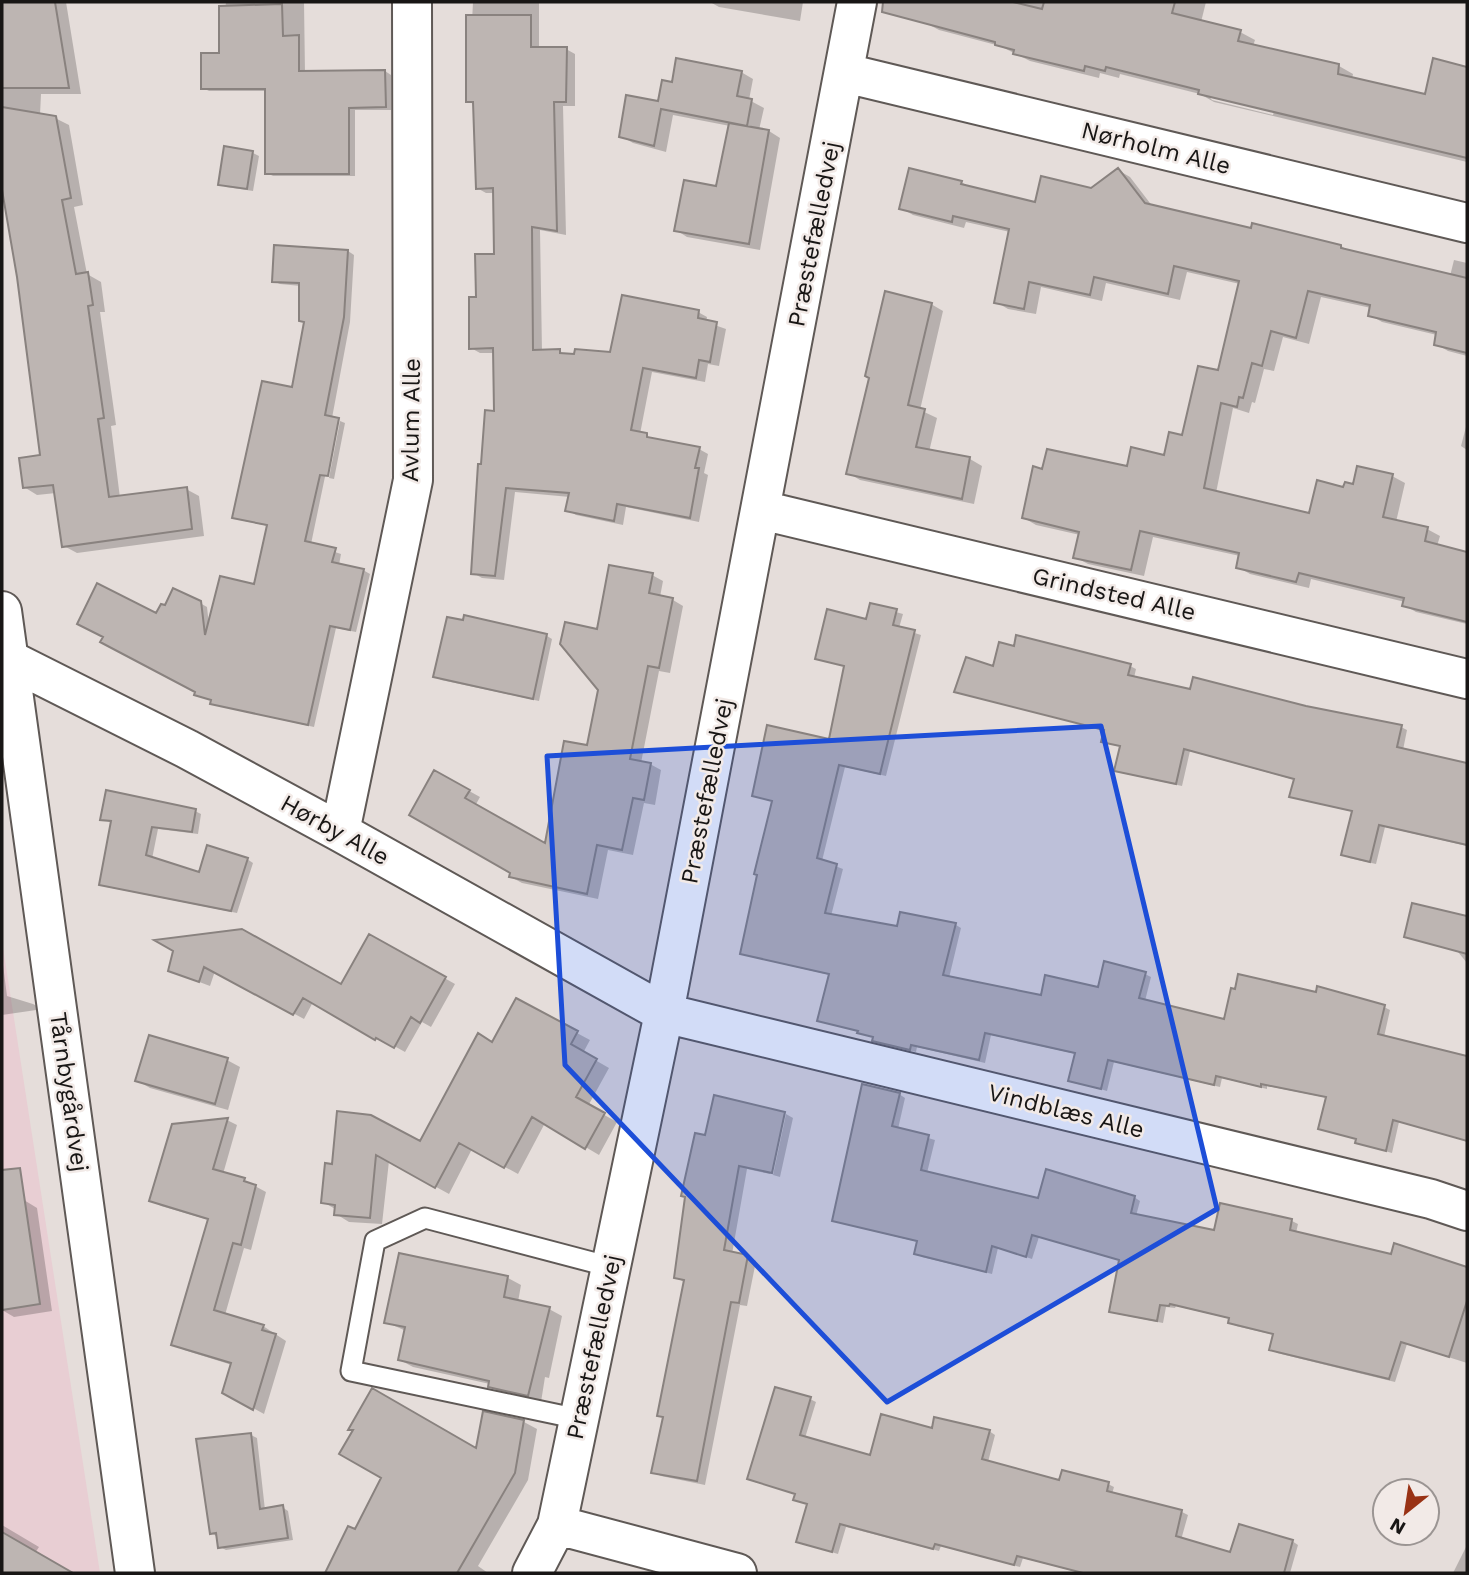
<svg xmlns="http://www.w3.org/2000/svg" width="1469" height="1575" font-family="'Work Sans',sans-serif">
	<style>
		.industrial { fill: #e8ced3 }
		.shadow { fill: #0003; fill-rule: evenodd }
		.building { fill: #bdb5b2; stroke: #89827f; stroke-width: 2 }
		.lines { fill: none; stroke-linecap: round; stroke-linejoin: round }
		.service-casing { stroke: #5f5956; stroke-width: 23 }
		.minor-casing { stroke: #5f5956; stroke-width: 42 }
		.service { stroke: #fff; stroke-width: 19 }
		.minor { stroke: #fff; stroke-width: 38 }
		.marked { fill: #1d4ed8; fill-opacity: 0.2; stroke: #1d4ed8; stroke-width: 5; stroke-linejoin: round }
		.labels { text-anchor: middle; stroke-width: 5; stroke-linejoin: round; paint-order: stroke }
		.street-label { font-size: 24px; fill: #181615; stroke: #f2eae7 }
	</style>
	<rect width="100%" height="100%" fill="#e5ddda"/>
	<path class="industrial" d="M2,941L100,1573H2Z"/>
	<path class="shadow" d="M2,2H66L81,94H41L40,115L55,118L69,125L83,205L74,207L87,274L101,282L105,312H100L116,425L111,426L120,498L186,489L199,496L204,536L77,553L64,546L56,493L37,495L24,487L42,457L18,276L2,182Z
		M226,2H304L305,73L385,71L391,75V110H355V176H273L267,173L266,91H209L203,88L221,54Z
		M473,2H539V49H566L575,54V106H563L566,235L540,230L542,351H560L568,356L611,353L698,312L707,317L706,322L726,329L719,366L708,364L705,382L652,372L640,434L656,440L699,449L708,454L704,473L708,475L699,522L626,507L623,525L576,515L567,510L570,497L515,492L504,580L482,578L473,573L483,466L496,413L495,353H480L471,348L478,299L496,256L494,193H486L477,188L475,105L468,101Z
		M710,2H803L800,21L719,7Z
		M929,2H1095L1155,16L1158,2H1206L1201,22L1240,32L1255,40L1253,46L1339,66L1353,74L1352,79L1427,96L1434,60L1467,69V162L1214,102L1200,94L1120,74L1119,78L1100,73L1099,78L1030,61L1000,46L939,30L924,22ZM1208,95L1274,111L1273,115L1212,100Z
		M741,72L753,79L749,100L764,108L759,130L769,131L780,138L760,250L687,237L676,230L718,188L730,126L673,115L666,152L633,143L621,136L660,103L673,84Z
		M253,153L259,156L253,191L226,187L220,184Z
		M1118,170L1130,177L1153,207L1252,230L1341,246L1351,252L1450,276L1454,260L1467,263V356L1448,351L1436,344L1437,335L1382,322L1370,315L1371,308L1321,297L1309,344L1283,337L1274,371L1264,369L1255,403L1252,402L1249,413L1233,408L1216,493L1310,515L1345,489L1392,476L1405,483L1396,522L1427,529L1440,536L1437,546L1467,553V624L1416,612L1404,605L1405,602L1311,579L1309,588L1250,574L1238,567L1240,556L1153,537L1144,576L1088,564L1075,557L1080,535L1036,525L1024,518L1043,471L1128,468L1165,457L1183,437L1219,373L1240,284L1187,272L1180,300L1106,283L1102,301L1041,287L1036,314L1008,309L996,302L1010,232L966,222L964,228L913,215L901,208L961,182L973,189L1036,204L1092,190Z
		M348,251L354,255L350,322L332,418L337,419L311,544L341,554L339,565L363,570L370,574L356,632L336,628L314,727L219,706L213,701L196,694L157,615L200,603L207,607L209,625L256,586L268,526L240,520L234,517L293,389L306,323L301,320V286L280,284L273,281Z
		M931,304L943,311L920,410L937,418L929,452L970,459L982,466L974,504L860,480L848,473Z
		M340,421L345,423L334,479L329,478Z
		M1467,423V450L1461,446Z
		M652,575L663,581L660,597L673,600L683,606L670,673L659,671L641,763L650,764L661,770L655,805L644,803L633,855L608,850L598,899L522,883L511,877L512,872L435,772L480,797L475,806L546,845L589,747L600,689L599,631Z
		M871,605L903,614L899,628L921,635L886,776L845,767L822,861L843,869L831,916L898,928L901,914L956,925L961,928L949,978L1042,997L1099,989L1145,974L1151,977L1145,1001L1225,1021L1317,994L1384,1007L1390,1010L1384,1037L1467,1058V1141L1399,1122L1392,1153L1363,1145L1358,1140L1320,1128L1328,1098L1267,1086V1089L1222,1078L1220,1087L1114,1062L1107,1091L1070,1080L1076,1054L991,1035L985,1063L917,1047L916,1052L880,1044L874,1040L875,1038L859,1031L819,1020L830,975L748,956L742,953L773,802L754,795L830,741L846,667L817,658L867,621Z
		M547,636L552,639L539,701L441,680L435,676Z
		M1130,666L1136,669L1134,678L1191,692L1305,708L1401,727L1407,730L1403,750L1429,768L1467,778V846L1385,827L1376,864L1349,858L1343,854L1354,812L1297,799L1291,796L1295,780L1190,751L1182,786L1122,773L1116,770L1121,747L1103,741L1105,731L957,691L994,668Z
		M195,811L201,814L198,834L158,829L152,859L200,874L247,859L253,863L237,913L107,887L101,884L113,823L102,819Z
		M1463,920L1467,921V963L1458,952L1406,936Z
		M370,936L455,984L431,1027L422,1022L405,1052L387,1042L386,1044L313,1002L304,1019L215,971L210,986L170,971L175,950L342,987Z
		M2,957L7,996L33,1004L43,1009L2,1015Z
		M517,1001L590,1040L583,1053L609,1068L588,1106L617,1122L599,1155L545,1123L518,1174L472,1149L449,1194L389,1161L382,1224L349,1222L336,1214L337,1210L323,1202L334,1166L421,1143L493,1044Z
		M227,1060L240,1067L228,1110L150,1088L138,1081Z
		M899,1094L905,1098L898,1129L935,1140L927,1173L1040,1200L1134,1197L1140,1201L1136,1216L1215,1232L1221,1205L1292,1221L1298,1224L1296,1233L1392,1256L1395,1246L1467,1269V1363L1407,1344L1395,1382L1277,1353L1271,1349L1274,1335L1236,1326L1230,1323L1231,1319L1176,1306L1175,1308L1166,1307L1163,1323L1117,1314L1111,1311L1121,1261L1039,1237L1032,1259L998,1248L992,1274L922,1257L916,1253L918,1242L840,1223L834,1220Z
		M783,1113L770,1174L747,1169L732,1254L747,1256L756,1261L747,1306L740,1305L705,1485L661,1476L653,1472L664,1418L684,1282L676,1277L706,1137Z
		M786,1114L793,1118L780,1177L773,1175Z
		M227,1120L237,1125L223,1174L244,1180L266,1192L251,1250L244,1248L225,1315L263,1326L286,1341L264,1414L224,1392L232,1365L184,1350L173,1344L209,1220L161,1206L151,1200Z
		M24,1200L37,1208L52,1311L14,1317L2,1310V1204Z
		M400,1255L508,1278L521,1285L518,1302L549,1309L562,1316L549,1378L545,1377L541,1402L503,1394L490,1386V1384L413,1367L400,1360L406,1331L386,1322Z
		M810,1399L816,1402L805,1438L871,1457L933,1430L989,1431L995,1435L988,1462L1061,1482L1108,1484L1114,1487L1112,1494L1182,1512L1188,1515L1181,1540L1231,1554L1292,1541L1298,1545L1290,1573H1081L1023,1558L1020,1567L941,1546L939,1551L846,1527L838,1554L804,1544L798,1541L809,1505L795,1499L797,1494L755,1482Z
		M524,1422L537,1429L528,1480L478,1566L488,1573H326L349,1529L356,1532L383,1478L355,1431L351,1429L477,1451Z
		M251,1435L257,1438L265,1510L282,1507L288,1511L293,1540L226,1550L220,1547L218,1537L211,1533Z
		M2,1525L39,1547L35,1553L54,1564L49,1573H2Z
		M1467,1545V1573H1453Z"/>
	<path class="building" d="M2,2H55L69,88H2Z
		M883,2H1013L1042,9L1044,2H1175L1172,13L1241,30L1238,41L1339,64L1338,74L1425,94L1433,58L1467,67V158L1198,94L1199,90L1106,67L1105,71L1085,66L1084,71L1013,54L1014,50L995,45V42L882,12Z
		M282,4L283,36L299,35V71L385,70L386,107L349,108V174H265V89H201V53H219V6Z
		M466,15H531V47H567L566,102H554L557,231L532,227L533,350L560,349V353L574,354L575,349L610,352L622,295L699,310L698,318L717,322L710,362L699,360L696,378L643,368L631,430L647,433V437L700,447L695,468H699L690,518L617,504L614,521L565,511L569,493L506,488L495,576L471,574L478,464H481L485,410L494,411L493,348L469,349V297H476L475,254H494L493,188L476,189L473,102H466Z
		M676,58L742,71L737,96L752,99L747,126L661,109L654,146L619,137L626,95L658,101L662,80L672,82Z
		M2,107L56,116L71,198L62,200L76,274L88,272L93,305L88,306L104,418L98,419L109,497L187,487L192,529L62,547L53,485L23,488L19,458L40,455L17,277L2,190Z
		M729,123L769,130L749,244L674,231L684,180L716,186Z
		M224,146L253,151L247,189L218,185Z
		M909,168L962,181L961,184L1035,202L1041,176L1091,188L1118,168L1145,203L1251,228L1252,223L1341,245V248L1467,278V353L1434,345L1436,332L1368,316L1370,305L1308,291L1296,338L1271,331L1262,366L1252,363L1243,398L1239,397L1237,407L1221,403L1204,488L1309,513L1317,480L1343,487L1345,482L1353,484L1357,466L1393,474L1383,517L1428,527L1425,541L1467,552V622L1402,606L1404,598L1299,573L1296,582L1236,568L1239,553L1140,531L1131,570L1073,558L1079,532L1022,518L1033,466L1042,469L1047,449L1127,466L1131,447L1164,455L1169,432L1182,435L1198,366L1218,370L1239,281L1174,266L1168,294L1094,277L1090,295L1029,282L1024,309L994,303L1009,229L953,216L952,222L899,209Z
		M274,245L348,250L344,317L325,415L339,418L328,476L320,475L305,541L336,548L332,562L364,569L350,630L330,626L308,725L210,704L211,700L194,695L195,692L100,642L103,637L77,624L97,583L156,613L161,604L165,605L173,588L201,601L205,635L220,576L254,584L267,525L232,518L262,381L292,387L304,322L299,321V283L272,282Z
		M885,291L932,303L908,405L925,409L916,447L970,457L962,499L846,474L869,378L865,376Z
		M609,565L653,573L649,593L673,598L659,668L648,666L630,759L651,763L644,800L633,798L622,850L597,845L587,894L509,877L510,873L409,815L434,770L470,790L465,798L545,843L564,741L587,745L598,690L560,644L565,622L597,629Z
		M870,603L897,609L893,625L915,630L880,774L839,765L817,858L837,864L825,913L897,926L900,912L956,923L943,975L1041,995L1045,975L1098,987L1104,961L1146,972L1139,998L1224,1019L1231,988L1235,989L1238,974L1316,992L1317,986L1385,1005L1378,1034L1467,1056V1141L1393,1120L1386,1151L1355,1143L1356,1139L1318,1129L1326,1097L1261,1084V1087L1216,1076L1214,1085L1108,1060L1101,1089L1068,1081L1075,1053L985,1033L979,1060L911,1045L910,1050L872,1041L873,1037L857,1033L858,1031L817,1021L829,974L740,954L757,875L754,874L772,801L752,796L767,725L829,739L844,666L815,659L827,609L866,619Z
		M464,615L547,634L533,699L433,677L447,617L463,620Z
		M1016,635L1131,664L1128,675L1190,689L1193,677L1306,706L1402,725L1397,747L1467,763V845L1379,825L1370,862L1341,855L1352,811L1289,797L1294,779L1184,749L1176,784L1114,771L1120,746L1101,742L1104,730L954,692L966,657L993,666L999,642L1014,646Z
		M106,790L196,809L192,832L152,827L146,855L199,872L207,845L248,858L231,911L99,885L111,821L100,820Z
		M1412,903L1467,916V954L1404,937Z
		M242,929L341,984L369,934L446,977L420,1023L411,1017L394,1048L376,1038L375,1040L303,998L293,1015L204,967L199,982L168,971L173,951L154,940Z
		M516,998L578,1031L571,1044L597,1059L576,1097L605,1113L585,1149L532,1117L504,1168L459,1143L435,1188L376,1155L370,1218L334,1215L335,1205L321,1203L325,1163L332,1164L337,1111L371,1115L420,1141L478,1033L492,1042Z
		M149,1035L228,1058L215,1104L135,1081Z
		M862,1084L900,1093L892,1126L929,1135L921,1170L1038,1198L1046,1169L1135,1196L1131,1213L1214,1230L1220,1203L1292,1219L1290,1230L1391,1254L1394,1243L1467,1267V1301L1449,1357L1401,1342L1389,1379L1269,1350L1273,1334L1228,1323L1229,1318L1170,1304L1169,1306L1160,1305L1157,1321L1109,1312L1119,1260L1032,1235L1026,1257L992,1246L986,1272L914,1254L917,1241L832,1221Z
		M714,1095L785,1112L772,1173L739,1166L724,1250L748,1255L739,1303L731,1302L697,1481L651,1473L663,1417L657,1416L684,1280L674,1278L685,1197L681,1196L695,1133L705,1135Z
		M228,1118L213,1169L245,1178L244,1181L256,1185L241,1245L233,1243L214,1310L264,1325L262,1330L276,1334L253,1410L222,1393L231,1363L171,1345L208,1219L149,1201L172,1124Z
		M20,1168L40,1304L2,1310V1170Z
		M399,1253L508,1276L504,1297L550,1307L528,1396L488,1387L489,1381L398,1360L405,1327L384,1323Z
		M775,1387L811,1397L800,1435L870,1455L881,1414L932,1428L934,1417L990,1430L982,1459L1059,1480L1062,1470L1109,1482L1107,1491L1182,1510L1176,1536L1230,1552L1239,1524L1293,1540L1284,1573H1083L1017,1556L1014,1565L935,1544L933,1549L840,1524L832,1552L796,1542L807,1504L793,1500L795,1494L747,1479Z
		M372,1388L476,1448L483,1411L524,1420L515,1473L457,1573H325L348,1526L355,1529L381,1478L339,1454L353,1430H348Z
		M251,1433L260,1509L283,1505L288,1538L218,1548L216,1533L210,1534L196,1439Z
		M2,1532L73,1573H2Z"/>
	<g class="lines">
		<g class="service-casing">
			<path id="service" d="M579,1419L351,1371L375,1241L425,1218L611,1267"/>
		</g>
		<g class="minor-casing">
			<path id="minor" d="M845,73L1467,223
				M761,510L1467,679
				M2,611L135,1573
				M2,656L187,749L340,832L664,1013L1431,1199L1467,1211
				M340,832L413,480L412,2
				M557,1525L737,1573
				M532,1573L557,1525L664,1013L857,2"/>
		</g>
		<use href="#service" class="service"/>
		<use href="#minor" class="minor"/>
	</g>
	<path class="marked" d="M1101,726L1217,1209L887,1402L565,1065L547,756Z"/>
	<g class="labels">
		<g class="street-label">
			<text transform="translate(1156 148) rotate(14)" y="8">Nørholm Alle</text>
			<text transform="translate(814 234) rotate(-79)" y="8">Præstefælledvej</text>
			<text transform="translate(411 420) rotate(-89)" y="8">Avlum Alle</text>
			<text transform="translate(1114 594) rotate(13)" y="8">Grindsted Alle</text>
			<text transform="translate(707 791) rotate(-79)" y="8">Præstefælledvej</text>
			<text transform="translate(335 830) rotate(29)" y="8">Hørby Alle</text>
			<text transform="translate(69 1092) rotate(82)" y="8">Tårnbygårdvej</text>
			<text transform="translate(1066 1111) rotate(14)" y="8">Vindblæs Alle</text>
			<text transform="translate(594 1347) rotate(-78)" y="8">Præstefælledvej</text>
		</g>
	</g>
	<rect width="1469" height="1575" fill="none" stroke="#181615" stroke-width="7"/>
	<g transform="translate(1406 1512) rotate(210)"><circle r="33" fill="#f2eae7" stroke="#9b9593" stroke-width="2"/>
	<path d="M0-5L12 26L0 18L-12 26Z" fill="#993215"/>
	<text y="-10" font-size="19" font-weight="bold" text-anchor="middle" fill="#181615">N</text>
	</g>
</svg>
